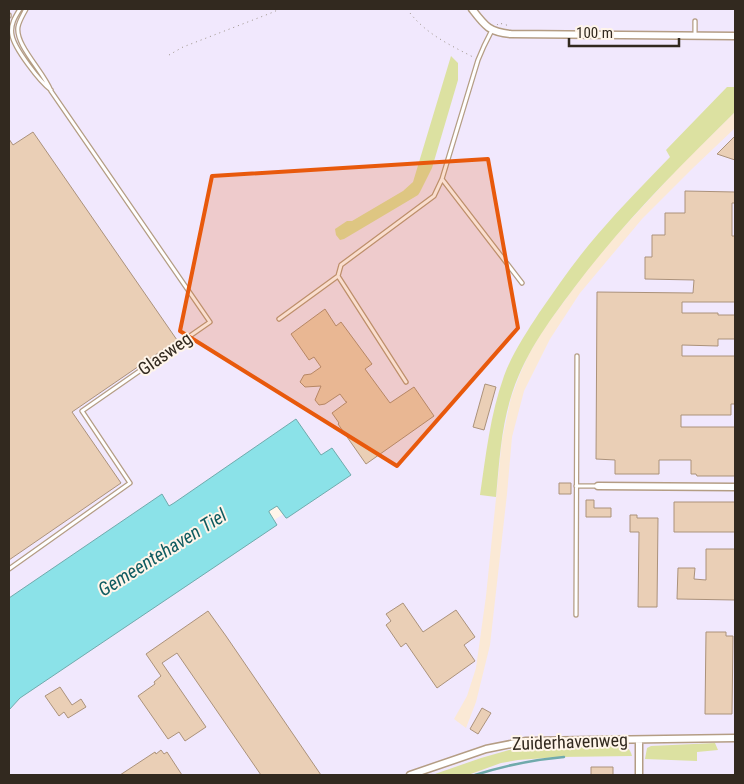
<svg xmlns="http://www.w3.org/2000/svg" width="744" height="784" font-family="'Roboto Condensed',sans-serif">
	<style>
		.industrial { fill: #f1e8fd }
		.built { fill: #fbe9d5 }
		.green { fill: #dce1a1 }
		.water { fill: #8be2e8; stroke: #70aaac }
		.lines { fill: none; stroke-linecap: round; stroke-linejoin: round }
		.stream { stroke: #70aaac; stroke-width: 2.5 }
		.building { fill: #eacfb6; stroke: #ab927b }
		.service-casing { stroke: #b49d84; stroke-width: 5.5 }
		.minor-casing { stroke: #b49d84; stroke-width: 9 }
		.path { stroke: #9a9186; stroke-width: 1; stroke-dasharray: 1 4; stroke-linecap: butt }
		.service { stroke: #fff; stroke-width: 3 }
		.minor { stroke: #fff; stroke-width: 6 }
		.marked { fill: #e8590c; fill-opacity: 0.2; stroke: #e8590c; stroke-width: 4; stroke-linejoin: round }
		.labels { text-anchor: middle; stroke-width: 4; stroke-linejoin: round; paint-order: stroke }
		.street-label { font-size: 18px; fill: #32291f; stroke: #fff5ea }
		.water-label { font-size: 19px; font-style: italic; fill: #105c61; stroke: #fff5ea }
	</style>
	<rect width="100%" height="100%" fill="#fff5ea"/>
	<path class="industrial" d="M9,9H735V775H9V698L14,693L342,475L170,517L9,603Z"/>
	<path class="built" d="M735,112V128L693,168L642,219L580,293L550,339L524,391L512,437L507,494L490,645L476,702L466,728L454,719L467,696L476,668L486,596L502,440L511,398L520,374L528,356L543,330L596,258L612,240L680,166Z"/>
	<path class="green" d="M451,56L458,63V80L432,168L420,192L418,195L408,201L344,239L340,240L336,235L335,229L347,221H352L403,191L413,182Z
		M727,87H735V112C678,168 622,224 574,288C547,324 523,356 510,400C501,431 499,464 496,497L480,495C486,455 490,415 504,376C512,354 526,333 539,313C557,287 577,258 598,234C621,207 646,182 670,157L666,150Z
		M715,743L718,750L697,752V761L645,759L647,748L651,746Z
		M619,746C627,747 630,748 632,756L559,757L518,760L501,763L468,775H432L481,758L509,750Z"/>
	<path class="water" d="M296,419L321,455L332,448L351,475L287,518H286L277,506L269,511V512L277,525L20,698L9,710V598L162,494L169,506L174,503Z"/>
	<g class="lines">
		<path class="stream" d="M475,775C506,765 531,760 564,757"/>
	</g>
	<path class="building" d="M33,132L177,340L72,412L121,483L9,560V139L13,145Z
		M735,136V160L717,154Z
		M685,191L735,192V203H732V236H735V302H682V313H718V315H735V339H718V346L682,345V356H735V404H731V415H681V427H735V476H697L696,474H691V460H659V474H615V460L596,459L597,292L693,293L694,280L645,279V257H652V235H665V213H685Z
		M325,309L336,326L341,322L372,364L365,369L390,403L414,387L434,416L366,464L338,424L339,423L332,413L347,402H346L340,394L325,404L319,405L315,400L321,386L305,387L300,382L304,375L311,374L321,367L314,357L309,360L291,334Z
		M485,384L496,387L484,430L473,427Z
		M559,483H571V494H559Z
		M586,500H594V508H611V517H586Z
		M674,502H735V532H674Z
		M630,515H637V518H658L657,607H638L639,532H630Z
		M706,549H735V600L677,599L678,568H695L694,579L706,580Z
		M403,603L423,632L456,610L475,637L464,645L475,661L437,688L406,643L401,647L386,625L391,621L386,614Z
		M208,611L226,636L321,775H261L177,653L162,663L206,727L185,741L179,732L168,739L138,696L155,684L154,682L161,676L146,654Z
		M706,632H726V636H733L732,714H705Z
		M60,687L72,705L81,699L86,707L68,718L64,712L59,716L45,696Z
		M482,708L491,713L478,734L470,729Z
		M161,750L164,754L167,752L182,775H120L155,752L156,754Z
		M591,767H613V775H591Z"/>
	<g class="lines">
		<g class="service-casing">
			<path id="service" d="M20,9C15,17 10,25 12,35C14,48 40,82 51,90
				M9,15V16
				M695,35V21
				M442,179L522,283
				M338,276L406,382
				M279,319L338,276L341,265L434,196L442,179L478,60L484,46L492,30
				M576,486H598
				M9,569L130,483L82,411L210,322L51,91C44,72 15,45 18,27C19,21 23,15 26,9
				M576,615L577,356"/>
		</g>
		<g class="minor-casing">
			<path id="minor" d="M472,9C485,26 489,32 511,34L735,36
				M598,486L735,487
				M639,740V775
				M410,775L486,749L526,741L735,738"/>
		</g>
		<path class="path" d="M407,9C424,33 448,44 473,57
			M497,25L499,23L510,26
			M169,55L183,47L271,13L280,9"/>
		<use href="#service" class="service"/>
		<use href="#minor" class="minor"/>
	</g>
	<path class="marked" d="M488,159L518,328L397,466L180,331L212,176Z"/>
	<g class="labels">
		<g class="street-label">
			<text transform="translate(165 354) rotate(-35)" y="6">Glasweg</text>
			<text transform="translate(570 742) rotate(-2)" y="6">Zuiderhavenweg</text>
		</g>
		<g class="water-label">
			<text transform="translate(162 552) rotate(-32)" y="7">Gemeentehaven Tiel</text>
		</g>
	</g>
	<rect width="744" height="784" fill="none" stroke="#32291f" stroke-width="20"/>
	<path d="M569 38v8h110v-8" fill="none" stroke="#32291f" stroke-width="2.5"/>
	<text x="576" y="38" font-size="15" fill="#32291f" stroke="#fff5ea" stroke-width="4" paint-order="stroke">100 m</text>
</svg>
